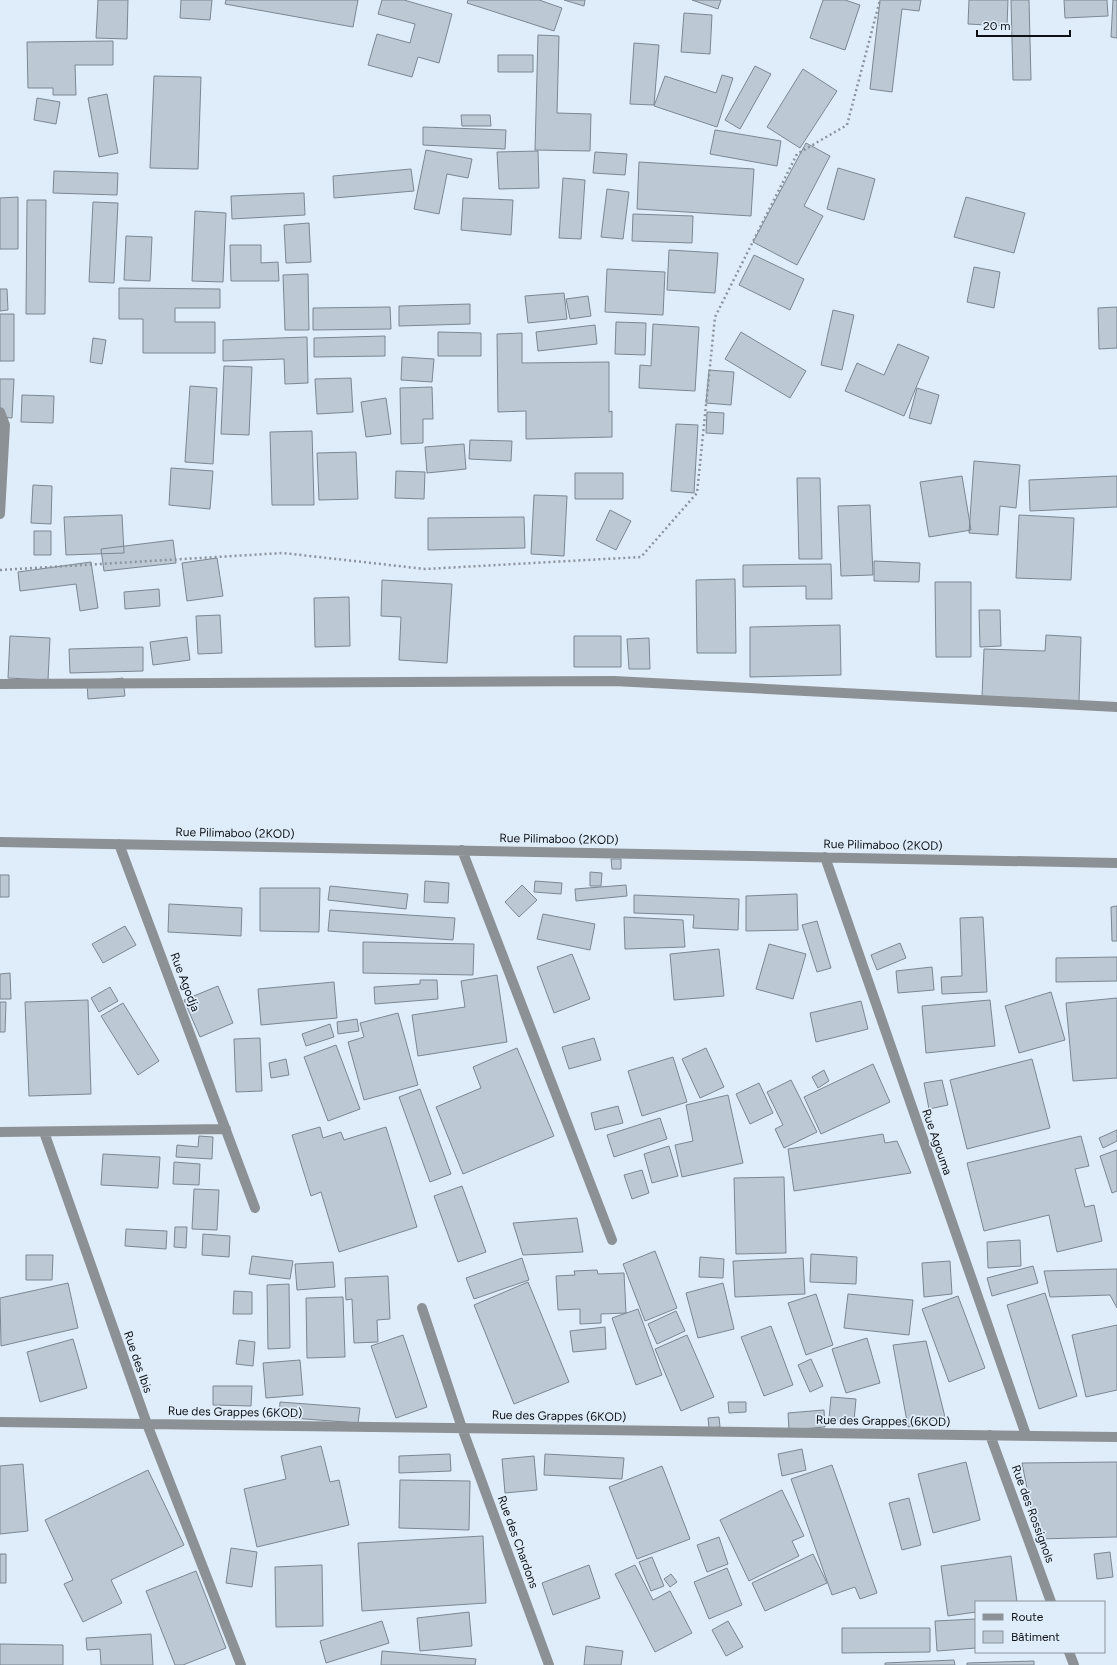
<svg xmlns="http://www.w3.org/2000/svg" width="1117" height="1665" font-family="Figtree,sans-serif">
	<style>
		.building { fill: #bcc9d5; stroke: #7b8793 }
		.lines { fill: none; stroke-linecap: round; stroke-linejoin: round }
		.path { stroke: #8b949e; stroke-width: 2.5; stroke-dasharray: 2 3; stroke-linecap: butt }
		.minor { stroke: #8c9196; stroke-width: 10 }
		.labels { text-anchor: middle; stroke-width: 3.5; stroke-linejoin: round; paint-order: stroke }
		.street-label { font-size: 12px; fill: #0d1116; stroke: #dfecf9 }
	</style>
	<rect width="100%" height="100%" fill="#dfecf9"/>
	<path class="building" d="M98,0H128L127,39L96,38Z
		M181,0H212L210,20L180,18Z
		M226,0H358L353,27L225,4Z
		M382,0H404L452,14L439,63L418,57L412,77L368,65L377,34L410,43L415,24L378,14Z
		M468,0H539L562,8L554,31L467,3Z
		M564,0H585L584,6Z
		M692,0H721L718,9Z
		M823,0H845L860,5L845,50L810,38Z
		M880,0H921L919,11L902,9L892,92L870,89Z
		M969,0H1008L1007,26L968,24Z
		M1011,0H1029L1031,80H1013Z
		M1064,0H1107L1108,16L1065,18Z
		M1113,0H1117V38L1111,37Z
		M684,13L712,15L710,54L681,52Z
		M538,35L559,36L557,113L591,114L590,151L535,150Z
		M113,41V65H75L76,95H53V88H28L27,42Z
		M634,43L659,45L654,105L630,104Z
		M498,55H533V72H498Z
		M755,66L771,74L740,129L725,120Z
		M803,69L837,91L800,148L767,127Z
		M722,75L733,78L717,127L654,106L665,76L716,93Z
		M154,76L201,77L198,169L150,168Z
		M107,94L118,153L99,157L88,98Z
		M37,98L60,102L56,124L34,120Z
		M461,115H490L491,126H462Z
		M423,127L506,130L505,149L423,145Z
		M715,130L781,141L777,166L710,154Z
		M806,143L830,156L804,206L823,216L797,265L753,242Z
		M426,150L472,159L468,178L447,174L439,214L414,209Z
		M538,151L539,188L499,189L497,152Z
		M595,152L627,154L625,175L593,173Z
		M639,162L754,169L751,216L637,209Z
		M838,168L875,179L864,220L827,209Z
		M411,169L414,191L334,198L333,176Z
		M54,171L118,173L117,195L53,193Z
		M563,178L585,180L581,239L559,238Z
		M607,189L629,192L623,239L601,237Z
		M304,193L305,215L232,219L231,196Z
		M18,197V249H0V198Z
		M966,197L1025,213L1014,253L954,237Z
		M463,198L513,200L511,235L461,230Z
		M27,200H46L45,314H26Z
		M93,202L118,203L114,283L89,282Z
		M195,211L226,213L223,282L192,281Z
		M633,214L693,216L692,243L632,241Z
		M309,223L311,262L286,263L284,225Z
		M126,236L152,237L150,281L124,280Z
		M230,245H261V263L278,262L279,281H231Z
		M669,250L718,253L715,293L667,290Z
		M754,255L804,279L790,310L739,285Z
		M974,267L1000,272L994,308L967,302Z
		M607,269L665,272L663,315L605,312Z
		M308,274L309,330H285L283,275Z
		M119,288L220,289V308H175V322H215V353H143V319H119Z
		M0,289H7L8,310L0,311Z
		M564,293L567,319L528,323L525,296Z
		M588,296L591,316L570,319L566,299Z
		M470,304V324L399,326V306Z
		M390,307L391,329L313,330V308Z
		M1117,307V348L1099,349L1098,308Z
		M833,310L854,315L842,370L821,365Z
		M0,314H14V361H0Z
		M616,322L646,323L645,355L615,354Z
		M653,324L699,327L695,391L639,388L640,365L651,366Z
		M595,325L597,344L538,351L536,332Z
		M438,332L481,333V356H438Z
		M741,332L806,371L790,398L725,359Z
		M522,333V363L609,362V412L612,411V437L526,439V411L498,412L497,334Z
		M385,336V356L314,357V338Z
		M307,337L308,383L285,384L284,359L223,361V340Z
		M93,338L106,340L102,364L90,362Z
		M898,344L929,357L904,416L845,391L857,363L884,375Z
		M402,357L434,359L432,382L401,380Z
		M224,366L252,367L249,435L221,434Z
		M709,370L734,372L731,405L706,403Z
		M351,378L353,412L317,414L315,379Z
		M0,379H14L12,418L0,417Z
		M190,386L217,388L213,464L185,462Z
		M432,387L433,419H423V443L401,444L400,388Z
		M917,388L939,395L931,424L909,418Z
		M22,395L54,396L53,423L21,422Z
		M386,398L391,434L366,437L361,402Z
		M707,412L724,413L723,434L706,433Z
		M676,424L698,425L694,493L671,491Z
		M312,431L314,505H272L270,432Z
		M470,440L512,441L511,461L469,459Z
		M464,444L466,469L427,473L425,447Z
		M356,452L358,499L319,500L317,453Z
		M974,461L1020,465L1016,508L1000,506L998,535L969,533Z
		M171,468L213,471L210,509L169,505Z
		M396,471L425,472L424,499L395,498Z
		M575,473H623V499H575Z
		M962,476L971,530L929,537L920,482Z
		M1117,476V507L1030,511L1029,480Z
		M797,478H820L822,559H799Z
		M33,485L52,486L51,524L31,523Z
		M534,495L567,496L564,556L531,554Z
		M870,505L873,575L841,576L838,506Z
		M610,510L631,521L616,550L596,540Z
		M122,515L124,553L66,555L64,517Z
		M1019,515L1074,518L1071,580L1016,578Z
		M524,517L525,548L428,550V518Z
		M34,531H51V555H34Z
		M173,540L176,563L104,571L101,549Z
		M217,558L223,596L187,601L182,563Z
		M874,561L920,563L919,582L874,581Z
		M91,562L98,608L80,611L76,584L20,591L18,572Z
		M831,564L832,599H806V586L743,587V565Z
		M735,579L736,653H697L696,580Z
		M382,580L452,584L447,663L399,660L401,617L381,616Z
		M935,582H971V657H936Z
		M159,589L160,606L125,609L124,592Z
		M349,597L350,646L315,647L314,598Z
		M979,610H1000L1001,646L980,647Z
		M220,615L222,653L198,654L196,616Z
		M840,625L841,675L750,677V627Z
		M1046,635L1081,637L1079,702L982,697L984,649L1045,651Z
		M10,636L50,638L48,680L8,678Z
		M574,636H621V667H574Z
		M187,637L190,660L153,665L150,642Z
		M649,638L650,669H629L627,639Z
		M143,647V671L70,673L69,649Z
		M123,678L125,696L88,699L87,682Z
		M611,859H621V869H612Z
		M590,872L602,873L601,886H590Z
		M0,875H9V897H0Z
		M425,881L449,883L448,903L424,902Z
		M535,881L562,883L561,894L534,892Z
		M522,885L537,900L519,917L505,902Z
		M626,885L627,896L576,901L575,889Z
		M330,886L408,894L406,909L328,900Z
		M260,888H320L319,932L260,931Z
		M797,894L798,930L746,931V896Z
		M634,895L739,899L738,930L693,928L694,915L634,913Z
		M169,904L242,908L241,936L168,932Z
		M1117,906V941H1112L1111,907Z
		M330,910L455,918L453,940L328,931Z
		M543,914L595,924L590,950L537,939Z
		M624,917L683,920L685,947L625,949Z
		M983,917L987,992L942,994L941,977L962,976L960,918Z
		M817,921L831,968L817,972L802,925Z
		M125,926L136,945L103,963L92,944Z
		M363,942L474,944L473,975L363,973Z
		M900,943L906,958L877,970L871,955Z
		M769,944L806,954L793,999L756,989Z
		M719,949L724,996L674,1000L670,954Z
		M572,954L590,999L554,1013L537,967Z
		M1117,957V981L1056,982V958Z
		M932,967L934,990L898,993L896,971Z
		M10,973L11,999H0V974Z
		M497,975L507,1042L418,1056L412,1015L465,1007L461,981Z
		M420,980H437L438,999L375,1004L374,987L420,984Z
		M334,982L337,1018L261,1025L258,989Z
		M218,986L233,1023L200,1037L184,1000Z
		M110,987L118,1001L99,1012L91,998Z
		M1051,992L1065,1040L1019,1053L1005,1006Z
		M1117,998V1078L1073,1081L1066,1003Z
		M88,1000L91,1094L29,1096L25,1002Z
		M990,1000L995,1046L926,1053L922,1006Z
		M861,1001L868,1029L816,1042L810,1013Z
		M0,1002H6L5,1032H0Z
		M123,1003L159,1061L138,1075L101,1016Z
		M398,1013L418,1085L364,1100L348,1042L364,1037L360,1023Z
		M357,1019L359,1031L338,1034L337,1022Z
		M330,1024L334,1037L306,1046L302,1034Z
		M260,1038L262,1091L236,1092L234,1039Z
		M594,1038L601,1060L569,1069L562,1047Z
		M336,1045L360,1109L328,1121L304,1057Z
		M517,1048L554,1136L463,1174L436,1107L481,1088L473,1067Z
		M706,1048L724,1087L700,1098L682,1059Z
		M673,1057L687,1102L642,1116L628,1071Z
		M286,1059L289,1075L271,1078L269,1063Z
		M1032,1059L1050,1128L967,1149L950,1080Z
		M873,1064L890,1102L821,1134L804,1097Z
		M824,1070L829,1081L818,1088L812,1077Z
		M791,1080L817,1132L784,1148L775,1129L783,1125L767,1092Z
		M942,1080L948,1105L929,1109L924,1083Z
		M759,1083L773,1113L750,1124L736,1094Z
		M420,1089L451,1174L430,1182L399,1097Z
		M728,1095L743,1163L682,1177L675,1145L693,1141L686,1105Z
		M618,1106L623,1123L595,1130L591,1113Z
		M660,1118L667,1139L614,1157L607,1135Z
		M320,1127L323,1138L341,1132L344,1140L386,1127L417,1227L339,1252L321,1192L311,1196L292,1135Z
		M1117,1130V1141L1103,1148L1099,1138Z
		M883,1134L885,1143L897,1141L911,1173L794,1191L788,1149Z
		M199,1136L213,1137L212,1159L176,1157L177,1145L198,1147Z
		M1081,1136L1089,1166L1075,1169L1085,1207L1094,1205L1102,1241L1057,1252L1049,1215L984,1231L967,1163Z
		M669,1146L678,1176L652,1183L644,1154Z
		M1117,1150V1191L1112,1193L1100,1156Z
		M103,1154L160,1157L158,1188L101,1185Z
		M174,1162L200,1164L199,1185L173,1184Z
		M642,1170L649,1193L632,1199L624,1175Z
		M784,1177L786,1253L736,1254L734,1178Z
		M462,1186L486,1252L458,1262L434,1196Z
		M194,1189L219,1190L217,1230L192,1229Z
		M577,1218L583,1252L523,1255L513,1223Z
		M175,1227H187L186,1248L174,1247Z
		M126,1229L167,1231L166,1249L125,1246Z
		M203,1234L230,1236L229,1257L202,1255Z
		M1020,1240L1021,1266L988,1268L987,1242Z
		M655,1251L677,1308L645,1321L623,1264Z
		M811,1254L857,1257L856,1284L810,1282Z
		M26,1255H53L52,1280H26Z
		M252,1256L293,1261L290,1279L249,1274Z
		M700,1257L724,1259L723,1278L699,1277Z
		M522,1258L529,1280L474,1299L466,1278Z
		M803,1258L805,1294L735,1297L733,1261Z
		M950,1261L952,1294L924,1297L922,1263Z
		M333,1262L335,1287L297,1290L295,1264Z
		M1033,1266L1038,1283L992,1296L987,1278Z
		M1117,1269V1308L1110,1295L1050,1297L1044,1271Z
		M597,1270L598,1274L624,1273L626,1313L601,1314V1323L580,1324V1309L558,1310L556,1276L575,1275L574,1271Z
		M388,1276L390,1319L377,1320L378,1342L354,1343L352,1299L346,1300L345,1278Z
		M528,1282L569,1382L514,1404L474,1305Z
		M68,1283L78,1328L1,1346L0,1298Z
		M723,1283L734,1329L698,1338L686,1293Z
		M289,1284L290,1348L268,1349L267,1285Z
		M234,1291L252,1292V1314H233Z
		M1045,1293L1077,1396L1039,1409L1007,1305Z
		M816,1294L833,1345L806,1355L788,1303Z
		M848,1294L913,1300L909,1335L844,1328Z
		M958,1296L985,1368L949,1382L922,1309Z
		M343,1297L345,1357L307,1358L306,1298Z
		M638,1309L662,1375L636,1385L612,1318Z
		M676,1311L685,1331L657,1344L648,1324Z
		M1117,1325V1390L1086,1397L1072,1335Z
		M771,1326L793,1385L764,1396L741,1337Z
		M605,1327L606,1349L573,1352L570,1331Z
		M403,1335L427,1407L396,1418L371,1346Z
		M687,1335L714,1397L681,1411L655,1349Z
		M867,1338L880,1383L846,1393L832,1349Z
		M73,1339L87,1388L40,1402L27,1352Z
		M239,1340L255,1342L253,1366L236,1364Z
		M926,1341L945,1417L908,1427L893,1345Z
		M811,1359L823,1386L810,1392L798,1365Z
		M300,1360L303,1395L266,1398L263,1363Z
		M213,1386H252L251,1406L213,1405Z
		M831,1397L856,1399L854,1421L829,1419Z
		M280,1402L360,1408L358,1423L279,1417Z
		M728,1402H746V1412L729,1413Z
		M824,1410L825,1427L789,1430L788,1413Z
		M719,1417L720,1427L709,1428L708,1418Z
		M321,1446L330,1482L339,1480L349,1525L257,1547L244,1489L286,1479L281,1456Z
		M802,1449L806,1470L782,1476L778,1454Z
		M450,1454L451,1471L399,1473V1456Z
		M545,1454L624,1458L622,1479L544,1475Z
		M534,1456L537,1490L505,1493L502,1459Z
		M966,1462L980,1520L933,1533L918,1474Z
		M1117,1462V1537L1037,1539L1022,1463Z
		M23,1464L28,1531L0,1534V1466Z
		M832,1465L877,1593L860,1599L855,1587L832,1595L791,1479Z
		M662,1466L690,1539L637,1559L609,1487Z
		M148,1470L184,1545L111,1580L122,1603L83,1622L64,1584L73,1580L45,1520Z
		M400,1480L470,1481L469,1530L399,1528Z
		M782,1490L804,1536L792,1541L799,1556L749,1581L720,1520Z
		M909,1498L921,1545L902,1550L889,1503Z
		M483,1536L486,1603L362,1611L358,1543Z
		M719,1537L728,1564L707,1572L697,1545Z
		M231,1548L257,1552L252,1587L226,1583Z
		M1110,1552L1113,1577L1097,1579L1094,1554Z
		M0,1554H6V1583H0Z
		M813,1554L827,1583L765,1611L752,1583Z
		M1011,1556L1017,1602H976V1612L948,1616L941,1566Z
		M652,1557L664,1586L651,1591L639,1562Z
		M322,1565L323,1626L276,1627L275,1567Z
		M589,1565L600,1598L553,1615L542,1583Z
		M635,1565L653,1600L670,1591L692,1633L655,1652L615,1574Z
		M727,1568L742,1605L709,1619L694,1582Z
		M196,1571L226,1648L183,1665H175L146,1591Z
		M671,1574L677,1582L670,1587L664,1579Z
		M469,1612L472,1646L420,1651L417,1618Z
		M976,1619V1648L937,1651L935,1621Z
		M382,1621L389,1643L326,1663L320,1641Z
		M728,1621L743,1647L726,1656L712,1630Z
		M842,1628H930V1652L842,1653Z
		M151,1634L153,1665H101L100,1649L87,1650L86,1638Z
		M0,1644L63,1645V1665H0Z
		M586,1646L623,1651L621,1665H584Z
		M382,1651L476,1659L475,1665H381Z
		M954,1660L955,1665H885V1663Z
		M1034,1661V1665H967V1663Z"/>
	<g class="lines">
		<path class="path" d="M0,570L283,553L425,569L641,557L697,493L715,317L797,154L847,125L880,0"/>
		<path class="minor" d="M0,412L5,425L0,514
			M0,684L614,681L1117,707
			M0,842L1117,863
			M119,844L255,1208
			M462,850L612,1240
			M825,857L1026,1435
			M0,1132L226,1129
			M44,1132L147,1424L241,1665
			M422,1308L462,1428L549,1665
			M0,1422L1117,1437
			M990,1435L1051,1602
			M1069,1652L1074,1665"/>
	</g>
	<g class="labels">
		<g class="street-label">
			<text transform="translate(235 833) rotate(1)" y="4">Rue Pilimaboo (2KOD)</text>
			<text transform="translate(559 839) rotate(1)" y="4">Rue Pilimaboo (2KOD)</text>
			<text transform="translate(883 845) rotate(1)" y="4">Rue Pilimaboo (2KOD)</text>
			<text transform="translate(185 982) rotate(69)" y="4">Rue Agodja</text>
			<text transform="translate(937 1142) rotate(71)" y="4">Rue Agouma</text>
			<text transform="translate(138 1362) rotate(71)" y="4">Rue des Ibis</text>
			<text transform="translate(235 1412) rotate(1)" y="4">Rue des Grappes (6KOD)</text>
			<text transform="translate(559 1416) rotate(1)" y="4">Rue des Grappes (6KOD)</text>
			<text transform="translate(883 1421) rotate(1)" y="4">Rue des Grappes (6KOD)</text>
			<text transform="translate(1033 1514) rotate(70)" y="4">Rue des Rossignols</text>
			<text transform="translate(518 1542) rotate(70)" y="4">Rue des Chardons</text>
		</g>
	</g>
	<rect x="975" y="1601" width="130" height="52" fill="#dfecf9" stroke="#8b949e"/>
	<rect x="983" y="1614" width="20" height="6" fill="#8c9196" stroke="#8b949e"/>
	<text x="1011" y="1621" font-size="12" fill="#0d1116">Route</text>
	<rect x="983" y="1631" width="20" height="12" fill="#bcc9d5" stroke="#8b949e"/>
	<text x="1011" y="1641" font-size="12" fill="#0d1116">Bâtiment</text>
	<path d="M977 30v6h93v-6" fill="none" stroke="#0d1116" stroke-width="2"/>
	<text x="983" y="30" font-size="12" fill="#0d1116" stroke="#dfecf9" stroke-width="3" paint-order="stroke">20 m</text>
</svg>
